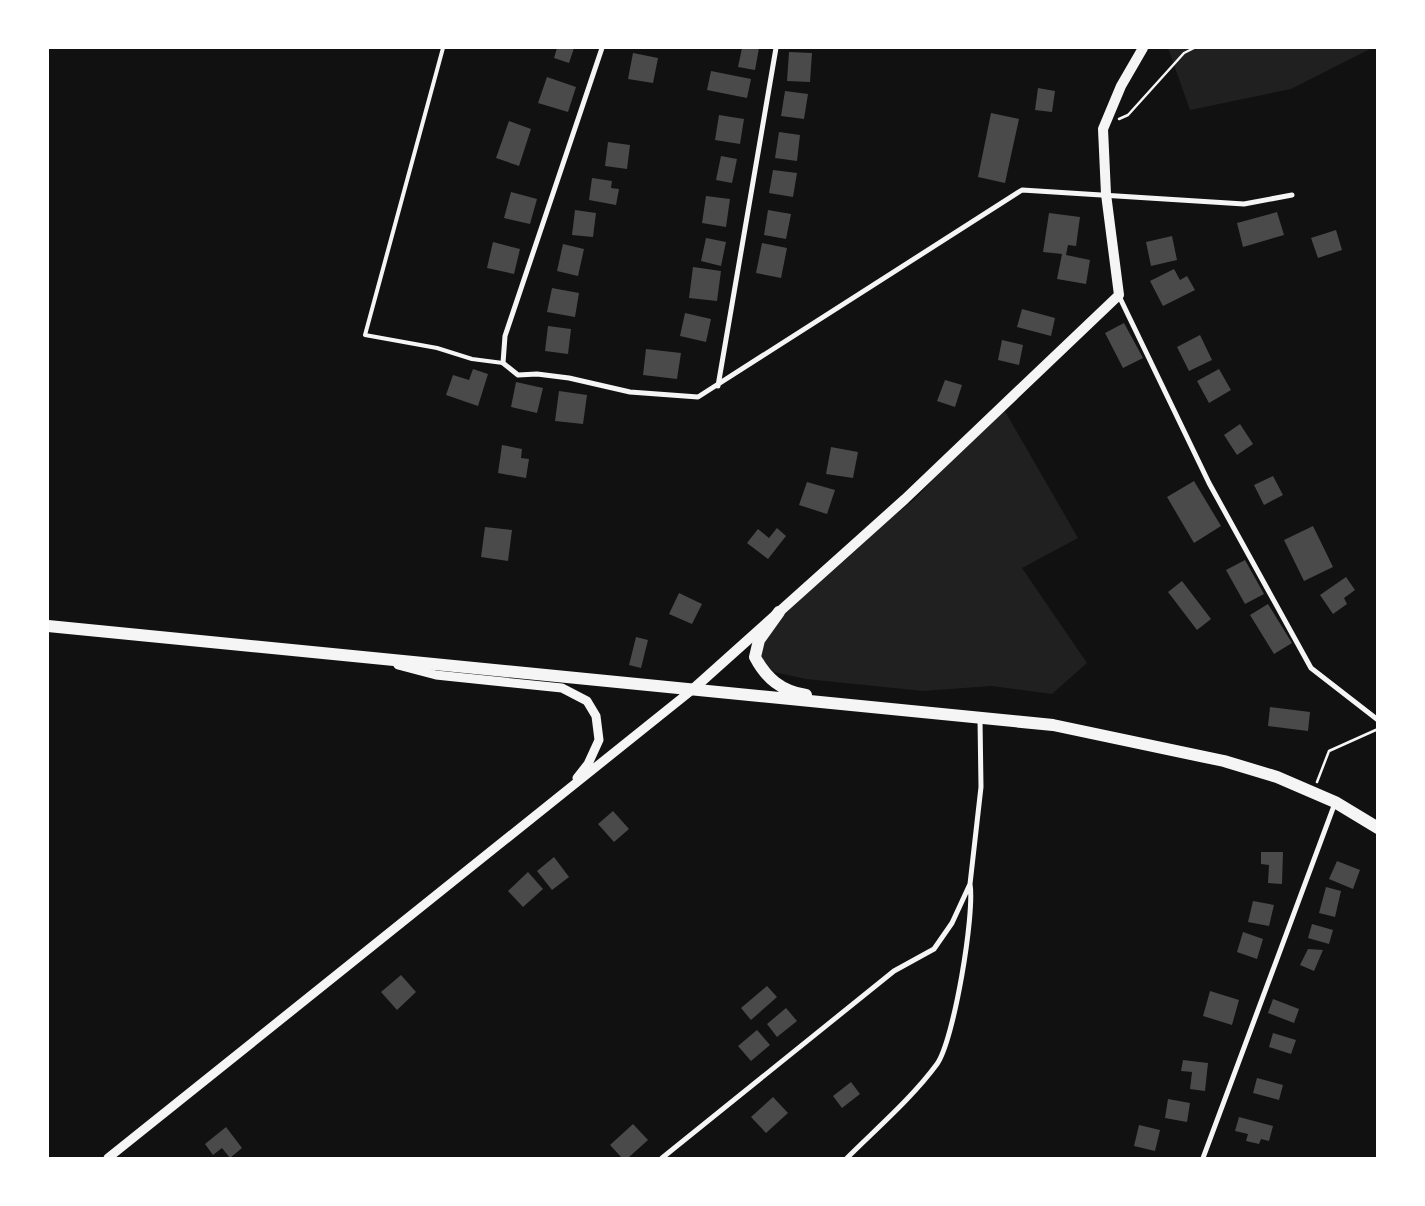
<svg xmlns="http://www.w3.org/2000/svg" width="1425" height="1206" font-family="Overpass,sans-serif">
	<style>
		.green { fill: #202020 }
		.building { fill: #4a4a4a }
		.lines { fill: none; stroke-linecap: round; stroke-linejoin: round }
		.path { stroke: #f5f5f5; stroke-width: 2.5 }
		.service { stroke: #f5f5f5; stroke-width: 4 }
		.minor { stroke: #f5f5f5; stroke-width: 5 }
		.tertiary { stroke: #f5f5f5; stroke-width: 9 }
		.secondary { stroke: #f5f5f5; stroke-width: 10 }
		.primary { stroke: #f5f5f5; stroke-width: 12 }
	</style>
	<rect width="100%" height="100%" fill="#111"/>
	<path class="green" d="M1168,48H1372L1291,89L1190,110Z
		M1002,406L1078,538L1022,568L1087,663L1052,694L991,686L923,691L806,679L774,672L763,662L757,634L814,581L916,498Z"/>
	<path class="building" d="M557,48H574L569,63L554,58Z
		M742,48H759L755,70L738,67Z
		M789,52L812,53L810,82L787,81Z
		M633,53L658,58L653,83L628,79Z
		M711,71L751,79L747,98L707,90Z
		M547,77L576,87L568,112L538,103Z
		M1038,88L1055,91L1052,112L1035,110Z
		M785,91L808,94L804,119L781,116Z
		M991,113L1019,119L1005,183L978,177Z
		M719,115L744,119L740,144L715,140Z
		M509,121L531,129L519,166L496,158Z
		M779,132L800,135L797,161L775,158Z
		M608,142L630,145L627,169L605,166Z
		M721,156L737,159L732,183L716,180Z
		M773,170L797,173L793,197L769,193Z
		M592,178L612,181L611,188L619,189L616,205L589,200Z
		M511,192L537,199L530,224L504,218Z
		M706,196L730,199L726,227L702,223Z
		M575,210L596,213L593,237L572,235Z
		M768,210L791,214L786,239L764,235Z
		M1277,212L1284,235L1243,247L1237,223Z
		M1049,213L1080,217L1076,246L1068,245L1066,255L1090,260L1086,284L1057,279L1062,254L1043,252Z
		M1336,230L1342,250L1318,258L1311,238Z
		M1172,236L1177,260L1151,266L1146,242Z
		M706,238L726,242L721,266L701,261Z
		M493,242L520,249L514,274L487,268Z
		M762,243L787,248L781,278L756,273Z
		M563,244L584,249L578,276L557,271Z
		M693,267L721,271L717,301L689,298Z
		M1174,269L1180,280L1187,276L1195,290L1163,306L1150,281Z
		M552,288L579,293L575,317L547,312Z
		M1022,309L1055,318L1051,336L1017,327Z
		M685,313L711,319L706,342L680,336Z
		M1124,323L1143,358L1123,368L1105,333Z
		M548,326L571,329L568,354L545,351Z
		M1200,335L1212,360L1189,371L1177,347Z
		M1002,340L1023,345L1019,365L998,360Z
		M646,349L681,353L677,379L643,375Z
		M473,369L488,374L478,406L446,395L453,375L469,380Z
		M1219,369L1231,390L1209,403L1197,381Z
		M945,380L962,385L955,407L937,401Z
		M516,382L543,388L537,413L511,407Z
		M559,391L587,395L583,424L555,421Z
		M1240,424L1253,444L1237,455L1224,435Z
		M502,445L522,449L521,458L529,459L526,478L498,473Z
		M831,447L858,452L853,478L826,474Z
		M1273,476L1283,495L1264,505L1254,485Z
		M1194,481L1221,526L1194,543L1167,497Z
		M807,482L835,490L827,514L799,505Z
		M1313,526L1333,567L1304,581L1284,540Z
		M485,527L512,530L508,561L481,557Z
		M777,528L786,536L768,559L747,543L758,529L769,538Z
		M1245,560L1264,594L1245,604L1226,570Z
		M1346,577L1355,590L1344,598L1347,604L1333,614L1320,595Z
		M1182,581L1211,619L1197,630L1168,592Z
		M679,593L702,604L692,624L669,614Z
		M1268,604L1292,643L1274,654L1250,615Z
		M636,637L648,640L641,668L629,665Z
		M1270,707L1310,712L1308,731L1268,726Z
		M613,811L629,829L614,842L598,824Z
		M1261,852H1283L1282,884L1268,883L1269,865L1261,864Z
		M554,857L569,877L552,890L537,871Z
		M1337,861L1360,870L1353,889L1329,879Z
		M528,872L543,889L523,907L508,891Z
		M1326,887L1341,891L1335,917L1319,913Z
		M1253,901L1274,905L1269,926L1248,922Z
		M1312,924L1333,930L1329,944L1308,938Z
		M1243,932L1263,939L1257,959L1237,952Z
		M1308,949L1323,950L1314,971L1300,965Z
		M401,975L416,992L397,1010L381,992Z
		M767,986L777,997L751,1020L741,1008Z
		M1210,991L1239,1000L1232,1025L1203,1016Z
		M1273,999L1299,1009L1294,1023L1268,1013Z
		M786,1008L797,1021L777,1037L767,1024Z
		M757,1030L770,1045L751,1061L738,1046Z
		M1273,1033L1296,1040L1291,1054L1269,1047Z
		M1183,1060L1208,1063L1205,1091L1190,1089L1192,1072L1181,1071Z
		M1257,1078L1283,1085L1279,1100L1253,1093Z
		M851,1082L860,1094L842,1108L833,1096Z
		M773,1097L788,1113L766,1133L751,1117Z
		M1168,1099L1190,1103L1187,1122L1165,1118Z
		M1239,1117L1273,1126L1269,1141L1261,1139L1259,1144L1246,1141L1248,1134L1235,1131Z
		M633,1124L648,1140L628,1158H622L610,1145Z
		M1139,1125L1160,1130L1155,1151L1134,1146Z
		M226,1127L242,1148L230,1158L222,1148L213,1155L205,1144Z"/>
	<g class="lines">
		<path class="path" d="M1119,119L1128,115L1184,53L1194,48
			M1317,782L1329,751L1378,729"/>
		<path class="service" d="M443,48L365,335L437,348L472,359L503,363"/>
		<path class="minor" d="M602,48L505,336L503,363L518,375L537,374L569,378L630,392L698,397L1022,190L1244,204L1292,195
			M1119,296L1209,483L1311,668L1378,720
			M718,386L776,48
			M662,1158L894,971L934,949L952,923L970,884L981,787L980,719
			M847,1158C877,1128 912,1098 937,1064C954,1040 975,913 970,884
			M1203,1158L1335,803"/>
		<path class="tertiary" d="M398,665L436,675L562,688L587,701L596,716L599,740L588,764L577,778
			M108,1158L692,690"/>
		<path class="secondary" d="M692,690L905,499L1119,295L1106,194L1103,129L1121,86L1143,48"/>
		<path class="primary" d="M779,612L759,640L755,657C766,678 781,691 806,695
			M48,626L1053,725L1224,761L1277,777L1335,802L1378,828"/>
	</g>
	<rect width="1425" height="1206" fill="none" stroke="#ffffff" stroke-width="98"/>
</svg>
